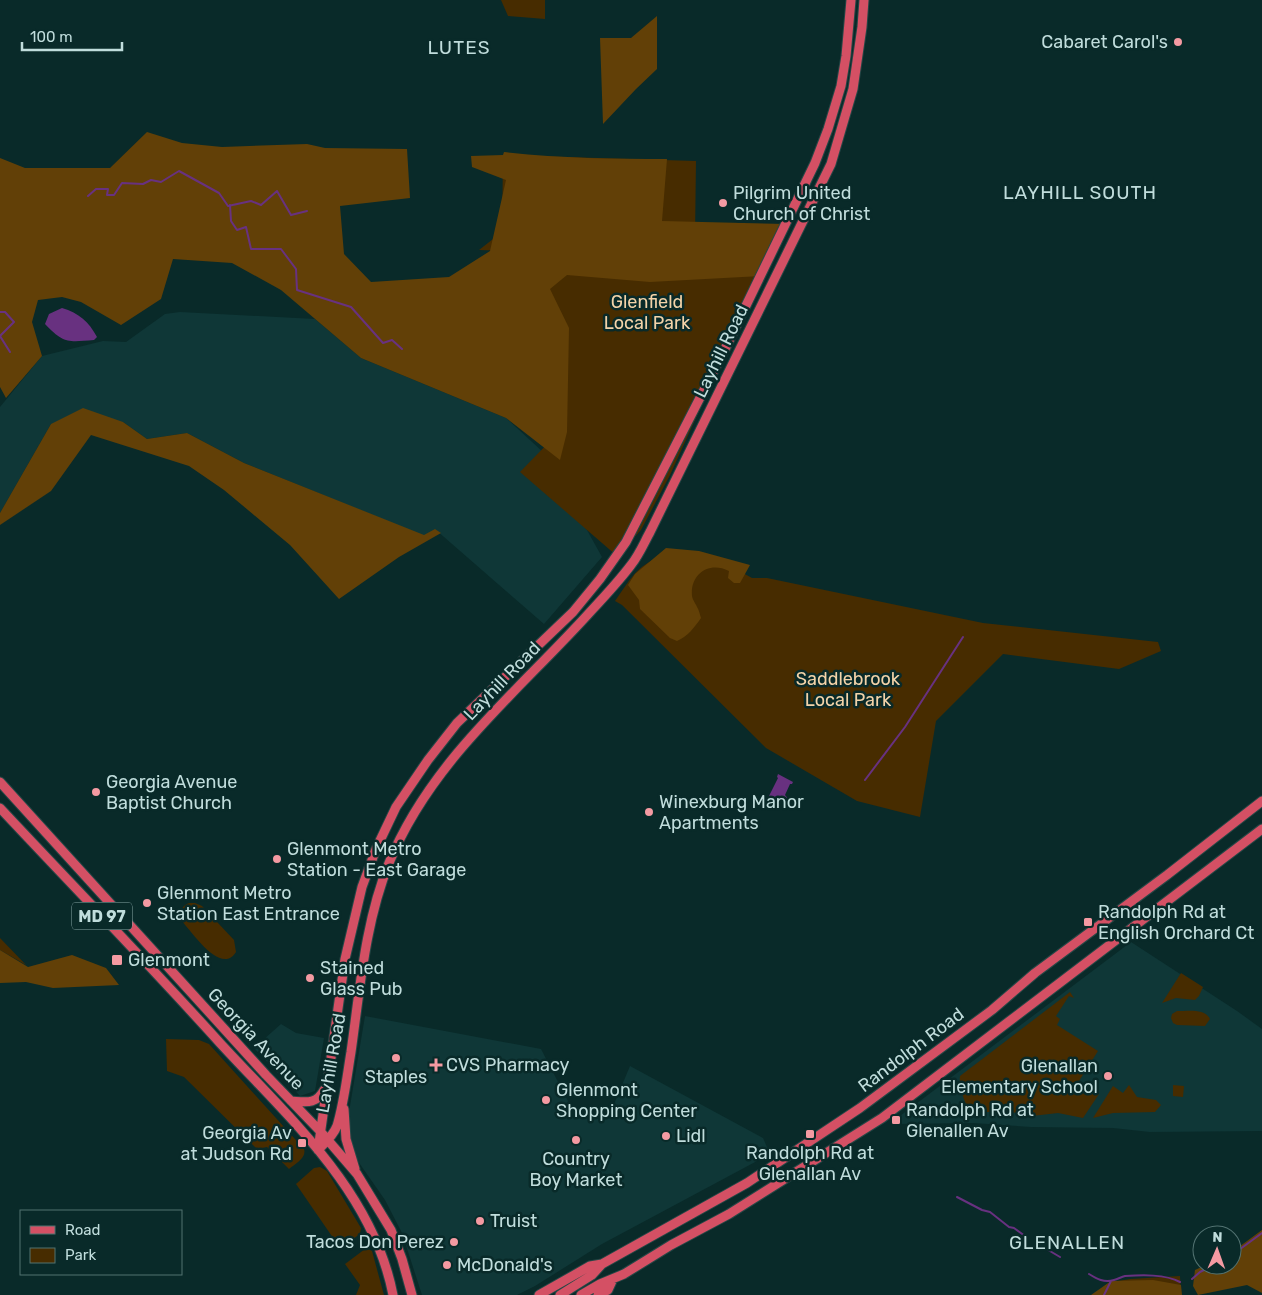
<svg xmlns="http://www.w3.org/2000/svg" width="1262" height="1295" font-family="Rubik,sans-serif">
	<style>
		.built { fill: #0f3737 }
		.green { fill: #472c00 }
		.forest { fill: #624007 }
		.water { fill: #683180 }
		.lines { fill: none; stroke-linecap: round; stroke-linejoin: round }
		.stream { stroke: #683180; stroke-width: 2 }
		.major-casing { stroke: #264746; stroke-width: 11 }
		.major { stroke: #d45064; stroke-width: 9 }
		.poi-dot { fill: #f49aa2; stroke: #092a29; stroke-width: 2 }
		.labels { text-anchor: middle; stroke-width: 5; stroke-linejoin: round; paint-order: stroke }
		.shield { fill: #092a29; stroke: #89a7a6; stroke-width: 1 }
		.shield-label { font-size: 16px; font-weight: bold; fill: #c0dddc }
		.poi-label { font-size: 18px; fill: #c0dddc; stroke: #092a29; text-anchor: start }
		.park-label { font-size: 18px; fill: #f3d3a8; stroke: #092a29 }
		.street-label { font-size: 18px; fill: #c0dddc; stroke: #092a29 }
		.neighbourhood-label { font-size: 19px; letter-spacing: 1px; fill: #c0dddc; stroke: #092a29 }
	</style>
	<rect width="100%" height="100%" fill="#092a29"/>
	<path class="built" d="M180,312L315,319L361,358L506,418L544,453L602,557L544,624L436,530L424,536L244,463L187,433L147,439L123,422L51,424L0,513V407L42,356L103,341L126,342L165,314Z
		M1131,942L1237,1011L1262,1029V1131L1150,1132L1113,1128L1031,1127L973,1123L894,1124L892,1122Z
		M365,1016L541,1049L571,1107L609,1116L630,1066L763,1138L770,1154L602,1244L535,1286L517,1295H422L402,1233L385,1200L355,1157L348,1130L349,1112Z
		M281,1024L296,1033L324,1038L315,1091L300,1096L254,1048Z"/>
	<path class="green" d="M501,0H545V19L508,16Z
		M503,155L696,161L695,238L777,240L670,475L641,530L617,556L520,472L552,439L508,251L479,250L502,232Z
		M668,553L743,573L752,578H767L983,623L1158,642L1161,651L1119,669L1003,654L936,721L920,817L857,801L766,748L622,605L615,601C634,574 636,566 668,553Z
		M189,903H195L202,906L234,940L236,952C221,976 192,932 181,920C180,912 181,906 189,903Z
		M0,938L26,965L0,950Z
		M1181,973L1203,987L1199,996L1195,1000L1176,998L1162,1003Z
		M1070,992L1074,998L1069,996L1056,1016L1060,1019L1057,1025L1098,1051L1079,1081L1099,1094L1083,1118L1058,1113L1032,1116L1011,1112H978L973,1117C973,1110 968,1108 965,1102C962,1094 959,1084 960,1076Z
		M1177,1011C1188,1011 1205,1008 1210,1019L1205,1026L1177,1025L1173,1023L1171,1018L1172,1014Z
		M166,1039L199,1040L209,1044L304,1149C307,1158 295,1164 289,1169L267,1147L257,1149L184,1077L167,1071Z
		M1129,1085L1137,1097L1156,1100L1161,1105L1155,1112L1113,1113L1093,1118L1113,1086L1123,1093Z
		M1173,1085L1184,1086L1183,1097L1173,1096Z
		M320,1167L327,1171L361,1228L360,1234L340,1248L296,1184L314,1168Z
		M365,1249H368L372,1251L384,1295H356L360,1285L345,1264Z
		M1180,1276L1181,1295H1100L1118,1281L1130,1279Z"/>
	<path class="forest" d="M657,16V69L636,89L603,124L600,38H631Z
		M147,132L182,143L222,147L307,144L325,148L407,149L410,198L340,206L344,254L371,282L449,277L490,251L506,180L472,167L471,156L503,155L504,152C559,158 612,159 667,159L662,221L786,224L761,276L650,282L567,275L550,289L569,328L567,432L560,460L506,418L361,358L281,290L232,263L173,259L161,299L121,325L81,302L62,297L38,300L32,322L42,356L6,398L0,387V158L25,168H110Z
		M83,408L123,422L147,439L187,433L244,463L424,535L435,529L441,533L399,557L339,599L290,545L224,490L189,466L91,435L51,491L0,525V513L51,424Z
		M666,548L699,551L750,565L740,583H734L728,578L729,571C709,561 690,574 692,596C693,601 695,602 697,607C699,610 700,615 701,618C694,628 688,636 677,641L670,638L640,609L639,600L628,585L635,574Z
		M0,950L28,967L72,955L106,968L119,985L53,988L26,982L0,983Z
		M1262,1230V1293L1247,1285L1198,1295L1193,1286L1195,1270L1206,1265H1232V1252Z
		M1153,1280L1181,1285L1182,1295H1091L1111,1281Z"/>
	<path class="water" d="M62,308C79,313 89,322 97,337L94,340C68,342 64,344 45,324L49,314Z
		M778,774L793,782L792,784H790L785,795L790,801L787,808L768,798L778,778L777,777Z"/>
	<g class="lines">
		<path class="stream" d="M88,196L96,189H108L107,195H114L122,183L143,184L151,180L161,182L179,171L219,193L228,206L251,201L261,205L277,191L291,215L307,211
			M230,205L231,221L237,230L246,227L251,249H281L296,269L297,290L351,307L383,343L392,340L402,349
			M0,312H5L14,322L0,336L10,352
			M865,780L905,727L963,637
			M957,1197L982,1210L990,1212L1009,1227L1014,1228L1025,1236
			M1038,1244L1060,1257
			M1232,1255L1262,1233
			M1089,1274C1097,1279 1104,1283 1114,1280C1118,1279 1121,1277 1125,1276C1142,1275 1165,1274 1180,1282
			M1192,1279L1200,1272L1214,1265
			M1104,1295L1111,1281"/>
		<g class="major-casing">
			<path id="major" d="M0,782L266,1075L320,1131L357,1174L391,1230L402,1259L412,1295
				M0,808C73,886 148,963 220,1043C288,1117 373,1191 393,1295
				M291,1101C306,1102 316,1105 324,1090
				M344,1109L346,1139L355,1169
				M318,1150C325,1143 333,1136 337,1126C344,1103 347,1076 351,1052C360,989 365,922 389,863C431,760 519,691 591,611C605,596 619,581 631,565C639,555 644,543 650,532L831,164L853,89L862,27L864,0
				M318,1150L345,959L362,887L376,849L396,807L428,760L457,723L573,612L600,579L626,542L725,349L815,163L828,129L841,86L846,56L851,0
				M539,1295L590,1266L602,1264
				M560,1295L592,1275L602,1264L747,1183L860,1108L992,1010L1035,973L1167,875L1262,801
				M581,1295L600,1284L624,1274L671,1245L729,1214L882,1118L1262,829
				M598,1295L608,1290L613,1279"/>
		</g>
		<use href="#major" class="major"/>
	</g>
	<g class="poi-dot">
		<circle cx="1178" cy="42" r="5"/>
		<circle cx="723" cy="203" r="5"/>
		<circle cx="96" cy="792" r="5"/>
		<circle cx="649" cy="812" r="5"/>
		<circle cx="277" cy="859" r="5"/>
		<circle cx="147" cy="903" r="5"/>
		<rect x="1083" y="917" width="10" height="10" rx="2.5"/>
		<rect x="111" y="954" width="12" height="12" rx="2.5"/>
		<circle cx="310" cy="978" r="5"/>
		<circle cx="396" cy="1058" r="5"/>
		<path d="M433.5 1057.5h5v5h5v5h-5v5h-5v-5h-5v-5h5z"/>
		<circle cx="1108" cy="1076" r="5"/>
		<circle cx="546" cy="1100" r="5"/>
		<rect x="891" y="1115" width="10" height="10" rx="2.5"/>
		<rect x="805" y="1129" width="10" height="10" rx="2.5"/>
		<circle cx="666" cy="1136" r="5"/>
		<circle cx="576" cy="1140" r="5"/>
		<rect x="297" y="1138" width="10" height="10" rx="2.5"/>
		<circle cx="480" cy="1221" r="5"/>
		<circle cx="454" cy="1242" r="5"/>
		<circle cx="447" cy="1265" r="5"/>
	</g>
	<g class="labels">
		<rect class="shield" x="72" y="902.5" width="60" height="27" rx="4"/>
		<g class="shield-label">
			<text x="102" y="922">MD 97</text>
		</g>
		<g class="poi-label">
			<text x="1168" y="48" text-anchor="end">Cabaret Carol's</text>
			<text x="733" y="199">Pilgrim United<tspan x="733" dy="21">Church of Christ</tspan></text>
			<text x="106" y="788">Georgia Avenue<tspan x="106" dy="21">Baptist Church</tspan></text>
			<text x="659" y="808">Winexburg Manor<tspan x="659" dy="21">Apartments</tspan></text>
			<text x="287" y="855">Glenmont Metro<tspan x="287" dy="21">Station - East Garage</tspan></text>
			<text x="157" y="899">Glenmont Metro<tspan x="157" dy="21">Station East Entrance</tspan></text>
			<text x="1098" y="918">Randolph Rd at<tspan x="1098" dy="21">English Orchard Ct</tspan></text>
			<text x="128" y="966">Glenmont</text>
			<text x="320" y="974">Stained<tspan x="320" dy="21">Glass Pub</tspan></text>
			<text x="446" y="1071">CVS Pharmacy</text>
			<text x="1098" y="1072" text-anchor="end">Glenallan<tspan x="1098" dy="21">Elementary School</tspan></text>
			<text x="396" y="1083" text-anchor="middle">Staples</text>
			<text x="556" y="1096">Glenmont<tspan x="556" dy="21">Shopping Center</tspan></text>
			<text x="906" y="1116">Randolph Rd at<tspan x="906" dy="21">Glenallen Av</tspan></text>
			<text x="292" y="1139" text-anchor="end">Georgia Av<tspan x="292" dy="21">at Judson Rd</tspan></text>
			<text x="676" y="1142">Lidl</text>
			<text x="810" y="1159" text-anchor="middle">Randolph Rd at<tspan x="810" dy="21">Glenallan Av</tspan></text>
			<text x="576" y="1165" text-anchor="middle">Country<tspan x="576" dy="21">Boy Market</tspan></text>
			<text x="490" y="1227">Truist</text>
			<text x="444" y="1248" text-anchor="end">Tacos Don Perez</text>
			<text x="457" y="1271">McDonald's</text>
		</g>
		<g class="park-label">
			<text x="647" y="308">Glenfield<tspan x="647" dy="21">Local Park</tspan></text>
			<text x="848" y="685">Saddlebrook<tspan x="848" dy="21">Local Park</tspan></text>
		</g>
		<g class="street-label">
			<text transform="translate(721 351) rotate(-64)" y="6">Layhill Road</text>
			<text transform="translate(502 681) rotate(-46)" y="6">Layhill Road</text>
			<text transform="translate(256 1039) rotate(47)" y="6">Georgia Avenue</text>
			<text transform="translate(911 1050) rotate(-37)" y="6">Randolph Road</text>
			<text transform="translate(331 1063) rotate(-80)" y="6">Layhill Road</text>
		</g>
		<g class="neighbourhood-label">
			<text x="459" y="54">LUTES</text>
			<text x="1080" y="199">LAYHILL SOUTH</text>
			<text x="1067" y="1249">GLENALLEN</text>
		</g>
	</g>
	<rect x="20" y="1210" width="162" height="65" fill="#092a29" stroke="#527271"/>
	<rect x="30" y="1226" width="25" height="8" fill="#d45064" stroke="#527271"/>
	<text x="65" y="1235" font-size="15" fill="#c0dddc">Road</text>
	<rect x="30" y="1248" width="25" height="15" fill="#472c00" stroke="#527271"/>
	<text x="65" y="1260" font-size="15" fill="#c0dddc">Park</text>
	<g transform="translate(1217 1250) rotate(2)"><circle r="24" fill="#092a29" stroke="#527271"/>
	<path d="M0-4L9 19L0 12L-9 19Z" fill="#f49aa2"/>
	<text y="-8" font-size="14" font-weight="bold" text-anchor="middle" fill="#c0dddc">N</text>
	</g>
	<path d="M22 42v8h100v-8" fill="none" stroke="#c0dddc" stroke-width="2.5"/>
	<text x="30" y="42" font-size="15" fill="#c0dddc" stroke="#092a29" stroke-width="4" paint-order="stroke">100 m</text>
</svg>
